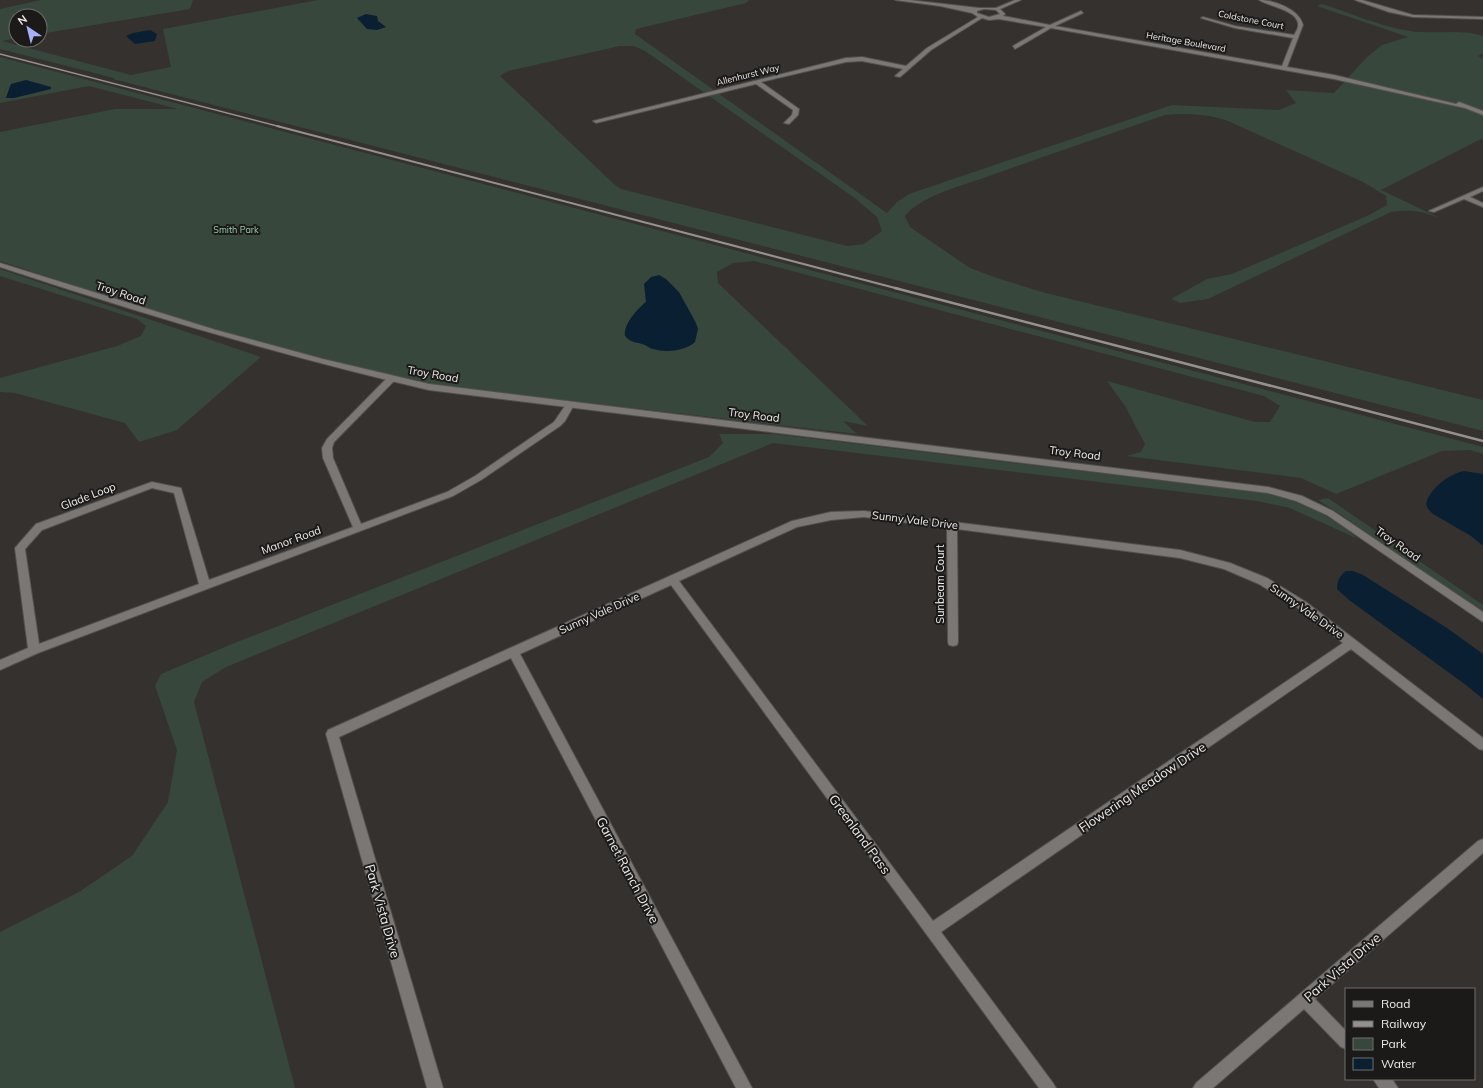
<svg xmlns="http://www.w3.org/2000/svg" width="1483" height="1088" font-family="Mulish,sans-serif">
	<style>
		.green { fill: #37473b; fill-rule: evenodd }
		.water { fill: #0a1f32 }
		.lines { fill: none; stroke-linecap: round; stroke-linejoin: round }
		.street-casing { stroke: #53504e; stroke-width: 2 }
		.secondary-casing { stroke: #53504e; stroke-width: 2 }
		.street { fill: #7b7774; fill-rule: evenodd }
		.secondary { fill: #7b7774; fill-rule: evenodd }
		.rail-far2 { stroke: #94918f; stroke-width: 1.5 }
		.rail-far1 { stroke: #94918f; stroke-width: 2 }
		.rail { stroke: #94918f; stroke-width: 2.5 }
		.labels { text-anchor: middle; stroke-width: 4; stroke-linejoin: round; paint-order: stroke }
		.far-street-label { font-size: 9px; fill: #eeebea; stroke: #1b1a19 }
		.far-park-label { font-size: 9px; fill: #9bd0ab; stroke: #1b1a19 }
		.street-label { font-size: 11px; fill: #eeebea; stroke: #1b1a19 }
		.near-street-label { font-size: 13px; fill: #eeebea; stroke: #1b1a19 }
	</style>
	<rect width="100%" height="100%" fill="#35312f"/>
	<path class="green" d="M41,0H193L190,9L40,34V16H16V38L2,41L131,75L171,67L163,29L318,0H749L746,3L636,29L635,34L887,213L897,202L909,194L1172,105L1279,110L1296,103L1286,90L1334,93L1367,57L1382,45L1408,37L1317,6L1322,4C1351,13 1381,27 1410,31C1435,35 1460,28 1483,36V53L1478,56L1483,59V138L1381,190L1440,218C1422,211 1410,209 1391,212L1208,299L1180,303L1171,299L1207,279L1232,274L1367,216L1387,205L1386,196L1363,182L1228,121C1206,114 1188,113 1165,115C1108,135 1050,154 992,175C966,185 923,194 905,216L910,227L970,268L1000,279L1042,292L1483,400V431L113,79L114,78L0,49V9ZM620,46H634L645,51L856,199L877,217L882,231L864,244L847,246L621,189L615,185L500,76L508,71Z
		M0,57L1483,447V454L1470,450L1442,451L1336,494L1301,478L1126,456L1141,452L1145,444L1125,406L1107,381L1255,422H1270L1280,406L1264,396L754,261L733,263L717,272L718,283L868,426L843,421L857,434L420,383L202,327L0,261V132L115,109H178L89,86L0,103ZM11,84L35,93L6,98Z
		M0,269L261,357L177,430L139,442L125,423L15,393L0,392V378L117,346L141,336L146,326L137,319L0,276Z
		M719,434H774L1264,493C1299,502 1331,514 1358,539L1290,508L1257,501L773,443L226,667L202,682L194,702L295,1088H0V932L79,892L132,856L168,802L177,750L155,686L161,674L232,644L709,457L723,443Z
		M1328,498L1483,605V613L1337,512L1318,500Z"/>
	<path class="water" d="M366,14L377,16L378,21L386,27L377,30L367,29L357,18Z
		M150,30L157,34L155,41L135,44L126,36L133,33Z
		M26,80L51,87V89L14,98H6L11,84Z
		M659,275L666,279L679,292L696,323L698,329L695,342C685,351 666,353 653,349C649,348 646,345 642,344C635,342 630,342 625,336C623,325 637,309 646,302L644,284L651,277Z
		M1464,471L1483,474V546L1471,536L1433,514L1428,509L1426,504C1430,488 1449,474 1464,471Z
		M1346,571H1353L1363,575L1447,628L1483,654V699L1466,685L1349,600L1337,589C1337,581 1340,575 1346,571Z"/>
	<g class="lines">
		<g class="street-casing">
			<path id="street" d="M895,0H909L979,8H996L1015,0H1021L1000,9L1005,14L1003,16L1050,25L1081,11L1083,13L1055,26L1282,66L1293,38L1235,28L1201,18L1203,17L1235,26L1294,35C1296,32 1299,27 1298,23C1296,10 1268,6 1259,0C1273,0 1299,9 1303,25L1287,67L1334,75L1456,104L1459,102L1483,111V115L1465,108L1334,79L1051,28L1015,49L1013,46L1046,27L999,19L989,20L982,18L931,50L900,77L895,76L903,69L862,61L846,62L761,82L799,109L798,115L789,124L784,123L792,115L793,110L756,84L596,123L593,121L846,58L862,57L906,66L927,48L978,17L972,13L940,6ZM984,9L996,10L1000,14L989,17L977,13V11Z
				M1355,0H1362L1413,15L1483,17V19L1413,17L1389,12Z
				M1483,187V191L1470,197L1483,203V207L1464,199L1434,212L1429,211Z
				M391,376L395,379L394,381L334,442L332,448L333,458L361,524L447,492L475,476L554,422L567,403L570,402L574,405L565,421L560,426L481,480L453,496L38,653L0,670V660L28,648L15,548L36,524L149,483L152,482L181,488L209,580L353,527L323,458L322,448L327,439L388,377ZM152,488L174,493L199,584L39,644L25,549L42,530Z
				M864,511L1180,550L1230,563L1267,578L1306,602L1483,738V750L1479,749L1351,649L941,932L1053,1083L1056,1088H1039L671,585L520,654L752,1088H736L511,658L339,737L443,1088H427L326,734L328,730L792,521L831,512ZM864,517L947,528L948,642L949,645L953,646L957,645L958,642L957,529L1180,558L1224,569L1259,584L1298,608L1343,643L933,921L679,581L797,527L831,520Z
				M1483,839V853L1315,999L1346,1031V1049L1341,1047L1304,1009L1213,1088H1193L1196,1083L1478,841Z
				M1373,1079H1392L1398,1088H1379Z"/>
		</g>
		<g class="secondary-casing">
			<path id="secondary" d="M0,263L216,330L323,359L429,384L1268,487L1302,496L1333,511L1483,612V622L1327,515L1296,501L1268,493L429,390C284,356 141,314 0,267Z"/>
		</g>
		<use href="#street" class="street"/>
		<use href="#secondary" class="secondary"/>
		<path class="rail-far2" d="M0,54L281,127"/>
		<path class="rail-far1" d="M277,126L899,289"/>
		<path class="rail" d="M895,288L1483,441"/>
	</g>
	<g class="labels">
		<g class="far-street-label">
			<text transform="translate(1251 20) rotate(11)" y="3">Coldstone Court</text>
			<text transform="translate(1186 42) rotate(10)" y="3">Heritage Boulevard</text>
			<text transform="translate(748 75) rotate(-14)" y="3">Allenhurst Way</text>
		</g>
		<g class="far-park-label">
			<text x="236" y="233">Smith Park</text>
		</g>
		<g class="street-label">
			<text transform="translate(121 293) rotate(18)" y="4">Troy Road</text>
			<text transform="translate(433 374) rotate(10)" y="4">Troy Road</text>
			<text transform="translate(754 415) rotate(7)" y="4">Troy Road</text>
			<text transform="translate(1075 453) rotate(7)" y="4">Troy Road</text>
			<text transform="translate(88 496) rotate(-21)" y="4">Glade Loop</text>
			<text transform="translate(915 520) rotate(7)" y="4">Sunny Vale Drive</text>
			<text transform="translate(291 540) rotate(-20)" y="4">Manor Road</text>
			<text transform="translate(1398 544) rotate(35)" y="4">Troy Road</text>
			<text transform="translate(940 584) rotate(-90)" y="4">Sunbeam Court</text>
			<text transform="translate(1307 611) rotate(35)" y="4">Sunny Vale Drive</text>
			<text transform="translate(599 613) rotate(-24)" y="4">Sunny Vale Drive</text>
		</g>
		<g class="near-street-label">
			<text transform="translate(1142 787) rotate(-34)" y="5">Flowering Meadow Drive</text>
			<text transform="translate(860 834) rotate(54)" y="5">Greenland Pass</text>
			<text transform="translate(628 870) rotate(62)" y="5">Garnet Ranch Drive</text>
			<text transform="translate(383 911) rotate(74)" y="5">Park Vista Drive</text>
			<text transform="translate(1342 967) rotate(-41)" y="5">Park Vista Drive</text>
		</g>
	</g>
	<rect x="1345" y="988" width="130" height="92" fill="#1b1a19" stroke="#6f6e6d"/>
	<rect x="1353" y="1001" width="20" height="6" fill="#7b7774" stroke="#6f6e6d"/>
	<text x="1381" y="1008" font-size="12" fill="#eeebea">Road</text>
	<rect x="1353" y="1021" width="20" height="6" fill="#94918f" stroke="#6f6e6d"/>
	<text x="1381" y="1028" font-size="12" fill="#eeebea">Railway</text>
	<rect x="1353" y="1038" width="20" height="12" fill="#37473b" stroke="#6f6e6d"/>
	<text x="1381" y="1048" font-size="12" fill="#eeebea">Park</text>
	<rect x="1353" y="1058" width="20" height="12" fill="#0a1f32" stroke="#6f6e6d"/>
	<text x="1381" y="1068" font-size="12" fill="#eeebea">Water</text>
	<g transform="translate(28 28) rotate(325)"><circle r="19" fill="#1b1a19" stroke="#6f6e6d"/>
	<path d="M0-3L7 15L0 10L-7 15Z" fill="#a8b0fc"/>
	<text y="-6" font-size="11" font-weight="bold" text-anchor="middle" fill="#eeebea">N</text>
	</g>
</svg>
